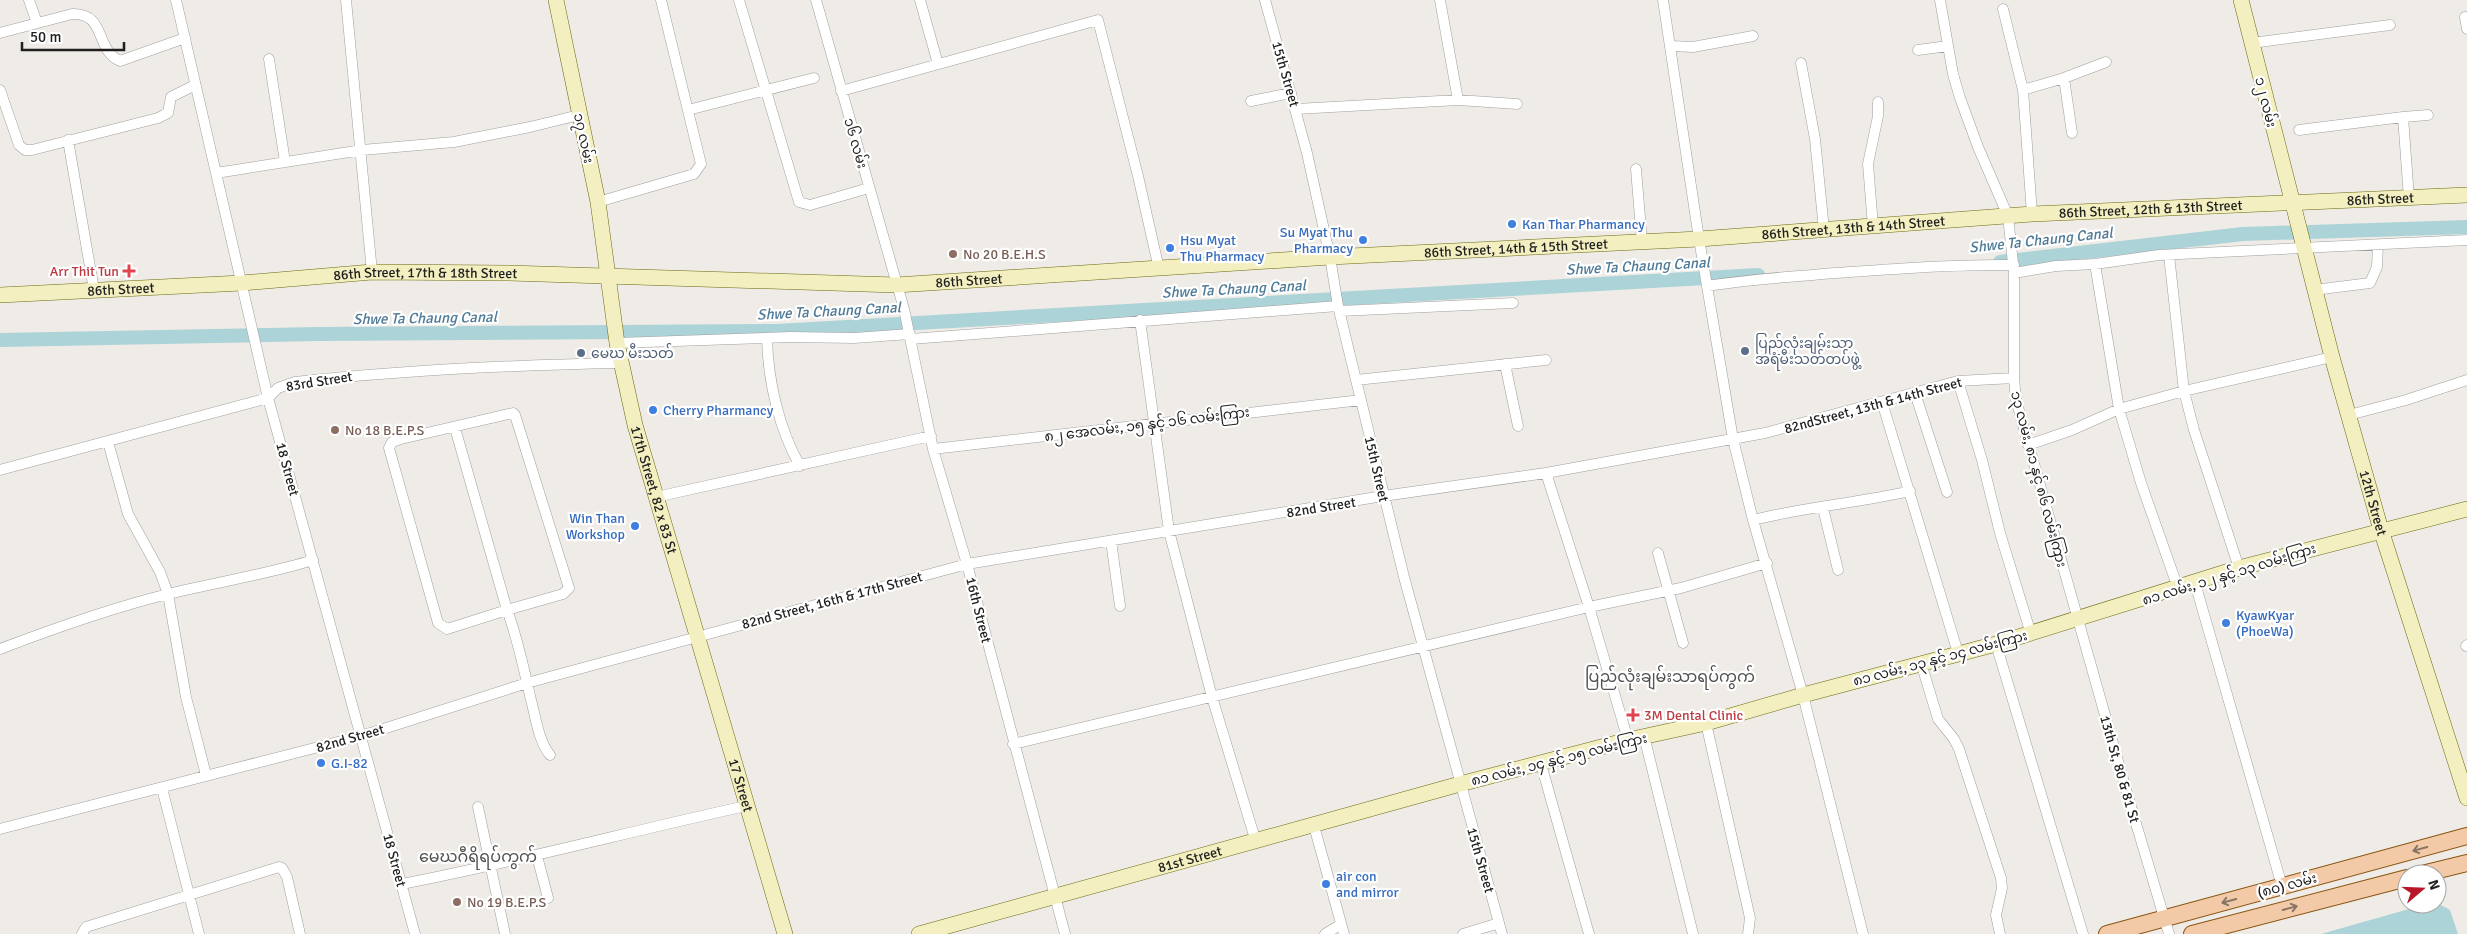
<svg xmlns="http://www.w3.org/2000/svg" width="2467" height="934" font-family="Signika,'Noto Sans Myanmar',sans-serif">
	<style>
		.water { fill: #acd3d7 }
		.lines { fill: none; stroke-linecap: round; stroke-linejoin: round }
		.canal { stroke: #acd3d7; stroke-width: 14 }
		.street-casing { stroke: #a0a0a0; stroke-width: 11 }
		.secondary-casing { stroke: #6b6a11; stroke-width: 16 }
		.primary-casing { stroke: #8a5411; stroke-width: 18 }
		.street { stroke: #fff; stroke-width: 10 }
		.secondary { stroke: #f3efc1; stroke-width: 15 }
		.primary { stroke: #f2caa8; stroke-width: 16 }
		.oneway { stroke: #887464 }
		.shop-dot { fill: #3f7fe0; stroke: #fff; stroke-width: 2 }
		.education-dot { fill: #8d6e63; stroke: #fff; stroke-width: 2 }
		.health-dot { fill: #e0444e; stroke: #fff; stroke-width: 2 }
		.service-dot { fill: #5c6f8a; stroke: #fff; stroke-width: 2 }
		.labels { text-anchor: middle; stroke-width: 4.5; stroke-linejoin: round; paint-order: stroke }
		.street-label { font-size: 14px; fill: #1f1f1f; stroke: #fff }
		.shop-label { font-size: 14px; fill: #366cbe; stroke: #fff; text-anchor: start }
		.education-label { font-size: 14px; fill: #785e54; stroke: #fff; text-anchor: start }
		.health-label { font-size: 14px; fill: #be3a42; stroke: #fff; text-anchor: end }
		.service-label { font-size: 14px; fill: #4e5e75; stroke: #fff; text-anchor: start }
		.water-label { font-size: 15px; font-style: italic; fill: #4f7a96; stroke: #fff }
		.quarter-label { font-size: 16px; fill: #525252; stroke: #fff }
	</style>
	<rect width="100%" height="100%" fill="#efebe6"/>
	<path class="water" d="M2437,903L2450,910L2458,934H2321L2423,905Z"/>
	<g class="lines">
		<path class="canal" d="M2000,262L2243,234L2467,227
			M0,340L319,334L777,331L1758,275"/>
		<g class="street-casing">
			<path id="street" d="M29,0L37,23
				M176,0L268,398L415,934
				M346,0L372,272
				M739,0L799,202L810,205L869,188
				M816,0L904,309L933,449L967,564L1065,934
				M920,0L938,64
				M1265,0L1307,153L1330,257L1338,306L1404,577L1502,934
				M1440,0L1458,100
				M1663,0L1699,239L1733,439L1753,520L1803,695L1863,934
				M1940,0L1953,74L1960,98L1978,147L2008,216L2014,273V378L2016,400L2129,800L2169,934
				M2003,9L2023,90L2032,214
				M2465,17L2467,29
				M0,33L72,14C107,13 94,49 120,61L185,38
				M2252,43L2390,25
				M1671,46L1693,47L1753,36
				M1918,50L1948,46
				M269,59L285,162
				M1801,63L1815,139L1824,230
				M2064,78L2072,133
				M0,90L19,145L25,150H32L158,118L168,113L171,97L195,85
				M2023,90L2064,78L2106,62
				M841,91L1098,20L1138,176L1159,269
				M1251,101L1291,93
				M1296,109L1458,100L1517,104
				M688,110L814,78
				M2403,117L2428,115
				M2299,130L2403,117L2409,198
				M68,140L94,290
				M1636,169L1642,242
				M216,173L362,150L454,142L530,127L579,115
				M598,202L694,174L701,164L661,0
				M1873,226L1868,164L1878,116V102
				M2169,255L2184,391L2194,430L2239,568
				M2095,264L2119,409L2141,483L2178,588
				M2014,273L2056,266L2095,264L2159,255L2467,240
				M1707,286C1750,279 1792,277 1835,273C1895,269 1954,264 2014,265
				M2314,290L2370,283L2377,267L2378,245
				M1340,311L1513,303
				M1140,320L1169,531L1212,697L1256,842
				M767,338C768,381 779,429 800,466
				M911,339L1338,306
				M617,343L790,337L854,338L910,334
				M1505,364L1518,426
				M1356,380L1546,360
				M1958,381L1982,460L2000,533L2031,634
				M1915,393L1947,492
				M1882,402L1958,653
				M2349,415L2406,400L2467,380
				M455,428L507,610L563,594L569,588L515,415L513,413L401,439L392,442L389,448L438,623L447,629L507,610C518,639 524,670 531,700C536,718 538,740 550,755
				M108,442L128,514L160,572L168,594L186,697L206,775
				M2028,445L2072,430L2119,409L2184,391L2332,357
				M933,449L1361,400
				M0,470L268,398L278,388L295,382C404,370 511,365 621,363
				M1546,473L1589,607L1628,740
				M656,497L931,436
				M1823,508L1838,570
				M1753,520C1805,507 1858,503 1910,491
				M1111,541L1120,606
				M1658,553L1683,643
				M2195,583L2282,886
				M1996,644L2083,934
				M2466,646L2467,645
				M0,649C55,628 111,608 168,594C216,582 265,575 313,560
				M1921,663L1938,719L1954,739L1959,749L2001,878L2002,888L1996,915L2000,934
				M1706,723L1750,918L1748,934
				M1644,736L1693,934
				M1013,744L1589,607L1681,588L1767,563
				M1541,764L1589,934
				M162,788L199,934
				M478,807L505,934
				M1314,826L1344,934
				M0,829L361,736L527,683L967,564L1383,496L1546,473L1765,433L1958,381L2014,378
				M537,856L548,898
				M402,884C517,862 631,831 746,806
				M82,934L86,927L279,867L282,868L287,877L300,934
				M1325,934L1340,925
				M1463,934L1499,923"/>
		</g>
		<g class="secondary-casing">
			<g id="secondary">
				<path id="s1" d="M556,0L598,202L617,343L635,425L785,934"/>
				<path id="s2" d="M2241,0L2332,357L2381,530L2467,798"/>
				<path id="s3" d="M0,295L242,283L372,272L509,273L896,285L1330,257L1699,239L2032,214L2467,195"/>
				<path id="s4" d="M919,934L1460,784L1628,740L1706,723L1803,695L1996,644L2239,568L2467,509"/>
			</g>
		</g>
		<g class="primary-casing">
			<path id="primary" d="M2422,874L2467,863
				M2107,934L2467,836
				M2192,934L2407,878"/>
		</g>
		<use href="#street" class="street"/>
		<use href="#secondary" class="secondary"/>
		<use href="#primary" class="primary"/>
	</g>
	<defs><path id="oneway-shaft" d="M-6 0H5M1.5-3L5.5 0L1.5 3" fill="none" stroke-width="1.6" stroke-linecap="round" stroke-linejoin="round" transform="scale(1.25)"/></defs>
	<g class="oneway">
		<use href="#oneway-shaft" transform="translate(2420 849) rotate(165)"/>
		<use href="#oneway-shaft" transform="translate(2229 901) rotate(165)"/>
		<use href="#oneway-shaft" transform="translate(2290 908) rotate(-15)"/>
	</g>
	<g class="shop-dot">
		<circle cx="1512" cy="224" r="5"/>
		<circle cx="1363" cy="240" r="5"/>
		<circle cx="1170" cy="248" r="5"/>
		<circle cx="653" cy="410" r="5"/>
		<circle cx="635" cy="526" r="5"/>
		<circle cx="2226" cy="623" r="5"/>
		<circle cx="321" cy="763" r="5"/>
		<circle cx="1326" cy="884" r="5"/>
	</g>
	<g class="education-dot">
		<circle cx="953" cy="254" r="5"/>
		<circle cx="335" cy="430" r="5"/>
		<circle cx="457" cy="902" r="5"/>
	</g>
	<g class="health-dot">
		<path d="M126.5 263.5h5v5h5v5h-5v5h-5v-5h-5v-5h5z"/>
		<path d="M1630.5 707.5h5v5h5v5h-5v5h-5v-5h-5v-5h5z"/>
	</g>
	<g class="service-dot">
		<circle cx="1745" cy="351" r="5"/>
		<circle cx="581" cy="353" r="5"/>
	</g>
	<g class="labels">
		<g class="street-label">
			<text transform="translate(1286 74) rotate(74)" y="5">15th Street</text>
			<text transform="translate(2266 102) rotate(76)" y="5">၁၂ လမ်း</text>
			<text transform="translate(584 138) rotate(78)" y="5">၁၇ လမ်း</text>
			<text transform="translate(856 143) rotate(74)" y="5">၁၆ လမ်း</text>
			<text dy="5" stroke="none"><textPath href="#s3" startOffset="2384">86th Street</textPath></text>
			<text dy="5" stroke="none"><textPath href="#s3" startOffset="2154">86th Street, 12th &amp; 13th Street</textPath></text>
			<text dy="5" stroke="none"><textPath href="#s3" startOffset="1856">86th Street, 13th &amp; 14th Street</textPath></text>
			<text dy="5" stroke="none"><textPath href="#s3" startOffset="1518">86th Street, 14th &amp; 15th Street</textPath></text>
			<text dy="5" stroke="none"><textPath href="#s3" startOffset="426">86th Street, 17th &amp; 18th Street</textPath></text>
			<text dy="5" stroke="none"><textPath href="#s3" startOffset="970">86th Street</textPath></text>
			<text dy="5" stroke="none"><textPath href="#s3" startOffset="121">86th Street</textPath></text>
			<text transform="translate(319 381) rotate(-9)" y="5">83rd Street</text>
			<text transform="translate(1873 405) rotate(-15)" y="5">82ndStreet, 13th &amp; 14th Street</text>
			<text transform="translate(1147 424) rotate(-7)" y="5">၈၂ အေလမ်း, ၁၅ နှင့် ၁၆ လမ်းကြား</text>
			<text transform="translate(288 469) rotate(75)" y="5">18 Street</text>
			<text transform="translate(1377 469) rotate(77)" y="5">15th Street</text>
			<text transform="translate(2039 479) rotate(75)" y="5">၁၃ လမ်း, ၈၁ နှင့် ၈၆ လမ်းကြား</text>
			<text dy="5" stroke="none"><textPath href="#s1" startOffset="500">17th Street, 82 x 83 St</textPath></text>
			<text dy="5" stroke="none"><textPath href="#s2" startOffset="520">12th Street</textPath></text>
			<text transform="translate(1321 507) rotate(-9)" y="5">82nd Street</text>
			<text transform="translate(2229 574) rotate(-17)" y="5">၈၁ လမ်း, ၁၂ နှင့် ၁၃ လမ်းကြား</text>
			<text transform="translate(832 600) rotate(-15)" y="5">82nd Street, 16th &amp; 17th Street</text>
			<text transform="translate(979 610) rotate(76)" y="5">16th Street</text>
			<text transform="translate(1940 658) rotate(-15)" y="5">၈၁ လမ်း, ၁၃ နှင့် ၁၄ လမ်းကြား</text>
			<text transform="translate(350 738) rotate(-16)" y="5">82nd Street</text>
			<text transform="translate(1559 759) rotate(-14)" y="5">၈၁ လမ်း, ၁၄ နှင့် ၁၅ လမ်းကြား</text>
			<text transform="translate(2120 769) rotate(74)" y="5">13th St, 80 &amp; 81 St</text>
			<text dy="5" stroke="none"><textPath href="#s1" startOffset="808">17 Street</textPath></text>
			<text dy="5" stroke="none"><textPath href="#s4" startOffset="281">81st Street</textPath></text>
			<text transform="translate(395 860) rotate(75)" y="5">18 Street</text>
			<text transform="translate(1481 860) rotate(74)" y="5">15th Street</text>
			<text transform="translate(2287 885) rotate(-15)" y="5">(၈၀) လမ်း</text>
		</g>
		<g class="shop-label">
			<text x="1522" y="229">Kan Thar Pharmancy</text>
			<text x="1353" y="237" text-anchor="end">Su Myat Thu<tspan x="1353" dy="16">Pharmacy</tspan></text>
			<text x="1180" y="245">Hsu Myat<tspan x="1180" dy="16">Thu Pharmacy</tspan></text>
			<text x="663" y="415">Cherry Pharmancy</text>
			<text x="625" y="523" text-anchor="end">Win Than<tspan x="625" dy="16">Workshop</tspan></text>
			<text x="2236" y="620">KyawKyar<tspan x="2236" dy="16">(PhoeWa)</tspan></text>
			<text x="331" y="768">G.I-82</text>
			<text x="1336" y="881">air con<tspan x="1336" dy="16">and mirror</tspan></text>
		</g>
		<g class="education-label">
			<text x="963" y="259">No 20 B.E.H.S</text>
			<text x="345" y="435">No 18 B.E.P.S</text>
			<text x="467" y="907">No 19 B.E.P.S</text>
		</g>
		<g class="health-label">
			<text x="119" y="276">Arr Thit Tun</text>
			<text x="1644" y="720" text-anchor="start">3M Dental Clinic</text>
		</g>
		<g class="service-label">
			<text x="1755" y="348">ပြည်လုံးချမ်းသာ<tspan x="1755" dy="16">အရံမီးသတ်တပ်ဖွဲ့</tspan></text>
			<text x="591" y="358">မေဃ မီးသတ်</text>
		</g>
		<g class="water-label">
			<text transform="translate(2041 240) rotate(-6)" y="5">Shwe Ta Chaung Canal</text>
			<text transform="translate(1638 266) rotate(-3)" y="5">Shwe Ta Chaung Canal</text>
			<text transform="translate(1234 289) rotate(-3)" y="5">Shwe Ta Chaung Canal</text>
			<text transform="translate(829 311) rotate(-3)" y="5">Shwe Ta Chaung Canal</text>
			<text transform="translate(425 318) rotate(-1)" y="5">Shwe Ta Chaung Canal</text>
		</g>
		<g class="quarter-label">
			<text x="1670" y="682">ပြည်လုံးချမ်းသာရပ်ကွက်</text>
			<text x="478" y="862">မေဃဂီရိရပ်ကွက်</text>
		</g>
	</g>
	<g transform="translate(2422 889) rotate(71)"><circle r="24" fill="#ffffff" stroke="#a5a5a5"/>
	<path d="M0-4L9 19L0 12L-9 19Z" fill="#b81629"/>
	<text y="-8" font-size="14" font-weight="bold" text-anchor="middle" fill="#1f1f1f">N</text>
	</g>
	<path d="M22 42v8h102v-8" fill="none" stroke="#1f1f1f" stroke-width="2.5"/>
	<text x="30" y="42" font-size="15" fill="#1f1f1f" stroke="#ffffff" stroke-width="4" paint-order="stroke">50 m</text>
</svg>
